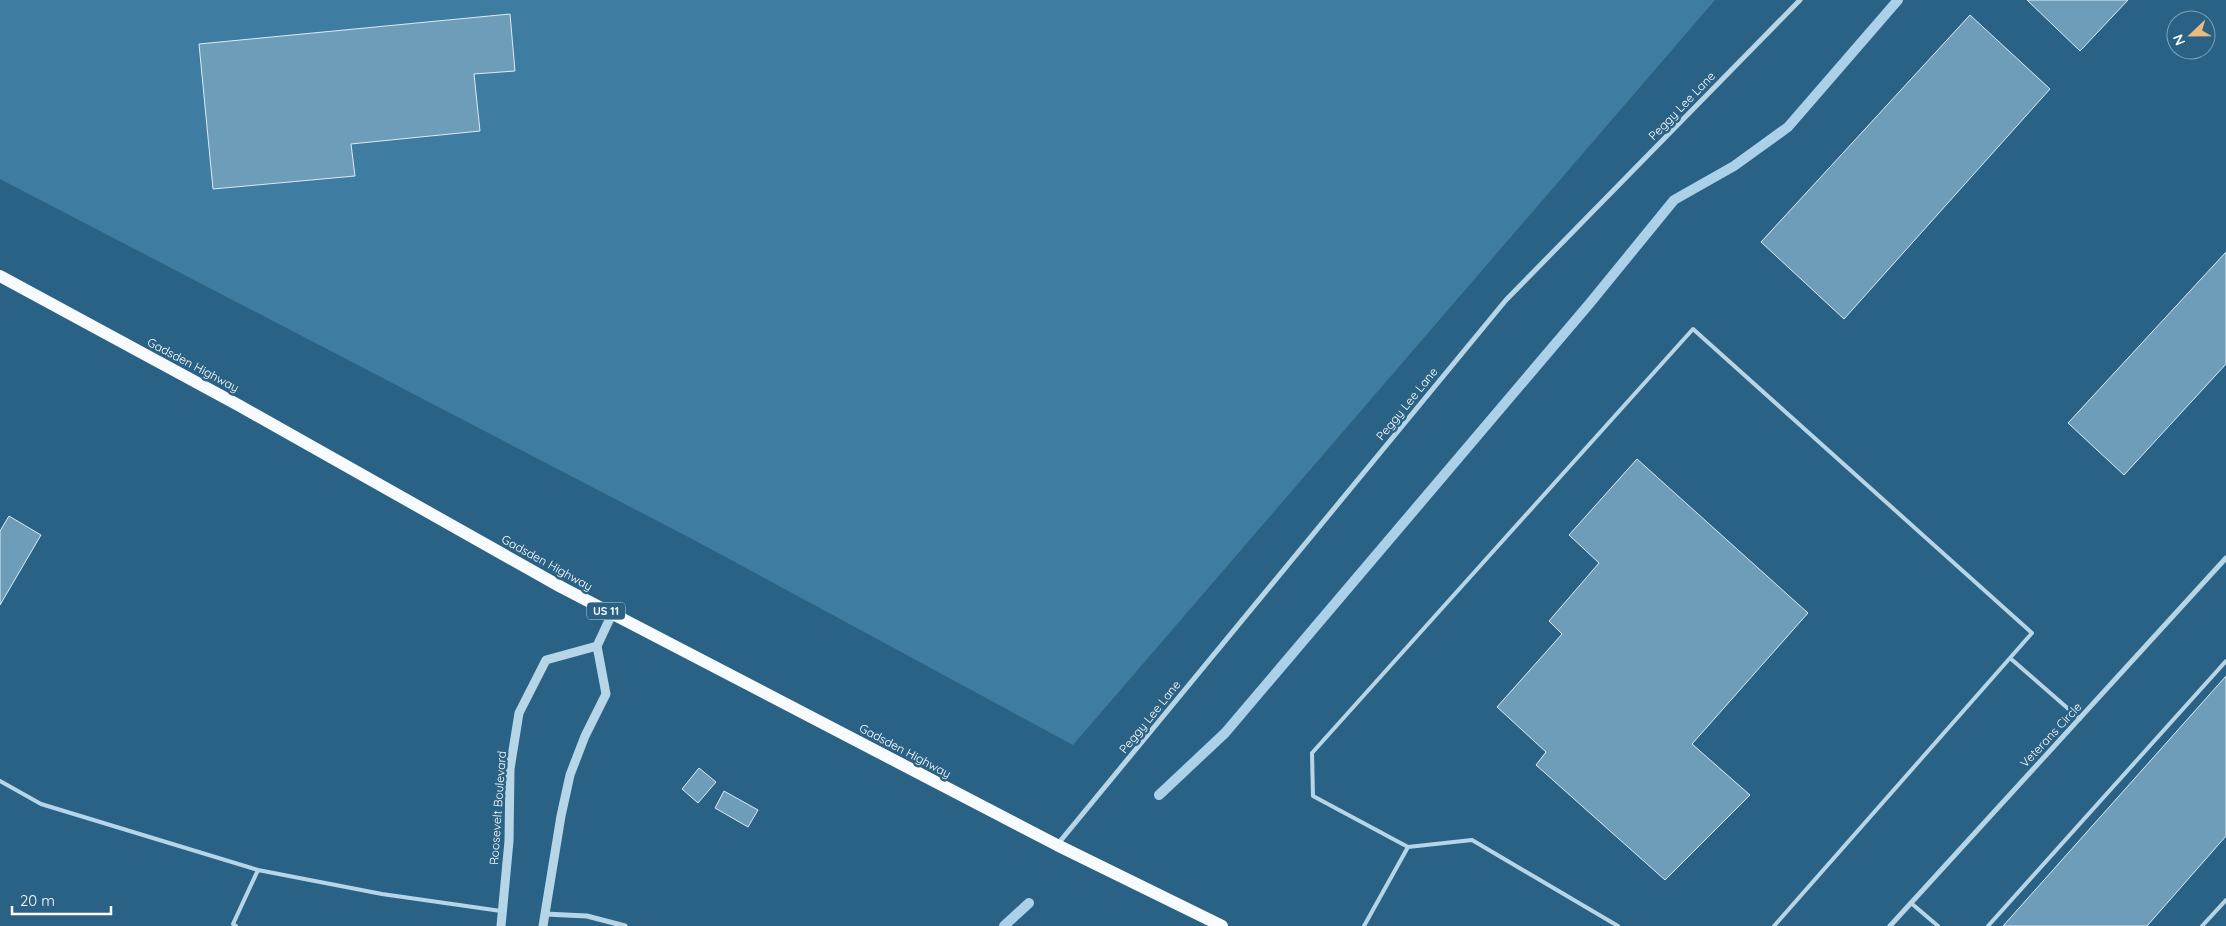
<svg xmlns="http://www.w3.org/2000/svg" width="2226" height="926" font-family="Quicksand,sans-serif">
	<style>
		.green { fill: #3f7ca2 }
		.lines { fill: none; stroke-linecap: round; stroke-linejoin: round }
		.stream { stroke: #abd1e8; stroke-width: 10 }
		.building { fill: #6e9dba; stroke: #daebf6 }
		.service { stroke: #b6d5e7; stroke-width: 4 }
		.minor { stroke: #b6d5e7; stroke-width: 5 }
		.tertiary { stroke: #b6d5e7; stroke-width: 9 }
		.primary { stroke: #f8fbfe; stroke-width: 12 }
		.labels { text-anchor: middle; stroke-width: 5; stroke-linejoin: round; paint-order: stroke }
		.shield { fill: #2a6286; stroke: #bfd0db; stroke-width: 1 }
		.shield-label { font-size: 11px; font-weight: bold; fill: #fff }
		.street-label { font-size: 12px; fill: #fff; stroke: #2a6286 }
	</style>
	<rect width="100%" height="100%" fill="#2a6286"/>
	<path class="green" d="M0,0H1715L1073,745L694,540L0,179Z"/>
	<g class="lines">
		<path class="stream" d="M1159,795L1225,733L1590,303L1674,200L1734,166L1788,127L1898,0
			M1004,926L1029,903"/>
	</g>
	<path class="building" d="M2027,0H2128L2080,51Z
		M510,14L515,71L474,74L480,131L351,144L355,176L213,189L199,44Z
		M1970,15L2050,89L1844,319L1761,242Z
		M2226,252V364L2124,475L2068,423Z
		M1637,459L1808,613L1692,744L1750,795L1665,880L1536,765L1546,752L1497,707L1562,634L1549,621L1599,563L1569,535Z
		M9,516L41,535L0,605V531Z
		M2226,676V836L2147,926H2003Z
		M699,768L716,782L698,803L682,789Z
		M724,791L758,810L748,827L715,808Z"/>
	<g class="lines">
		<path class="service" d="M2010,658L2080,719
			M0,781L41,804L258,870L382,894L501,911
			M1911,903L1938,926
			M236,926L233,924L258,870
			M1364,926L1408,847
			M1618,926L1472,840L1408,847L1313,796L1312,753L1693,329L2032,633L1774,926
			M1988,926L2226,661
			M2202,926L2226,900"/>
		<path class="minor" d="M1057,845L1506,300L1800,0
			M545,914L587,916L625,926
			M1890,926L2226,558"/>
		<path class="tertiary" d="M501,926L509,841L510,769L519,713L546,660L597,646
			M543,926L561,816L570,775L585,736L606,694L597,646L612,614"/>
		<path class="primary" d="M0,276L240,406L561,587L1057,845L1222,926"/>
	</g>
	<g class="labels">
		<rect class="shield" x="587" y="602.5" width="38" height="17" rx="4"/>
		<g class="shield-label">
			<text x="606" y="615">US 11</text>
		</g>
		<g class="street-label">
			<text transform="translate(1682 106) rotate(-46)" y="4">Peggy Lee Lane</text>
			<text transform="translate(193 365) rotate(28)" y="4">Gadsden Highway</text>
			<text transform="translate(1407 404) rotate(-51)" y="4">Peggy Lee Lane</text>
			<text transform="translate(547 563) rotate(29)" y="4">Gadsden Highway</text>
			<text transform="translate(1150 717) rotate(-51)" y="4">Peggy Lee Lane</text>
			<text transform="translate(2051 735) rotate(-47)" y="4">Veterans Circle</text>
			<text transform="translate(905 751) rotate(28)" y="4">Gadsden Highway</text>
			<text transform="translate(498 808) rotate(-86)" y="4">Roosevelt Boulevard</text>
		</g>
	</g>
	<g transform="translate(2191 35) rotate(248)"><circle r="24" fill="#2a6286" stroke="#7fa1b6"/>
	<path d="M0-4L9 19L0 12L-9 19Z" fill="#eebb7e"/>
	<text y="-8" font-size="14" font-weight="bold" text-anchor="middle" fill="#ffffff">N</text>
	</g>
	<path d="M12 906v8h99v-8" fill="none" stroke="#ffffff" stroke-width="2.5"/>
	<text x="20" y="906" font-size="15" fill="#ffffff" stroke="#2a6286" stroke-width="4" paint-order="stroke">20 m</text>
</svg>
